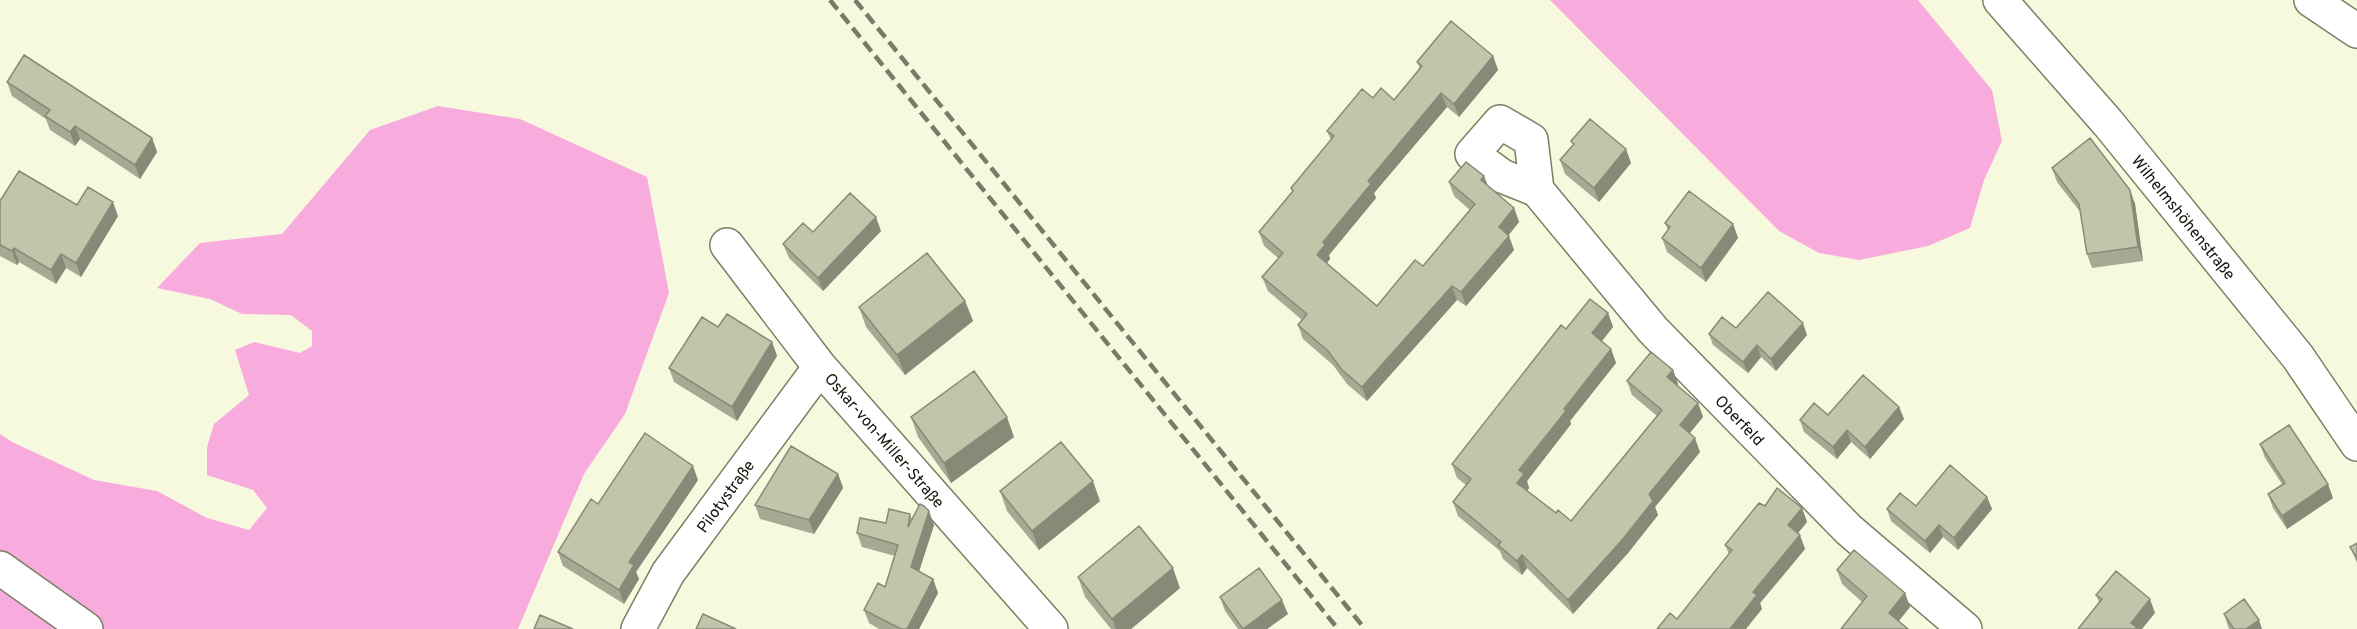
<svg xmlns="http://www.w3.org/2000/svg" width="2357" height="629" font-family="Overpass,sans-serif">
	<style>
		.forest { fill: #f8acdd }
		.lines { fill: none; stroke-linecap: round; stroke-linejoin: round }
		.minor-casing { stroke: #7c7e65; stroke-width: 36 }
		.major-casing { stroke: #7c7e65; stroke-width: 36 }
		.minor { stroke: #fff; stroke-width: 33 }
		.major { stroke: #fff; stroke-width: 33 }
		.rail { stroke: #797a68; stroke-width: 4.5; stroke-dasharray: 12 6; stroke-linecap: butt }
		.wall { fill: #a8a993 }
		.shaded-wall { fill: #888a78 }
		.building { fill: #c3c5ab; stroke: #888a78; stroke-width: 1.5 }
		.labels { text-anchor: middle; stroke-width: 4.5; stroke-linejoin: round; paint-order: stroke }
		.street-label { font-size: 16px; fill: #15160c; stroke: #fff }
	</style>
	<rect width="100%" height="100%" fill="#f7f9de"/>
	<path class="forest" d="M1550,0H1918L1992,90L2002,141L1984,180L1970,228L1928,246L1859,260L1819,253L1779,231Z
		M438,106L520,119L647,177L669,293L625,414L584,474L518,629H0V434L12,442L94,480L157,491L207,518L249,530L267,508L253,490L207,475V447L214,424L249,395L235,350L254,342L300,353L312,346V331L291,315L242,314L210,299L157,288L200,243L282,234L370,130Z"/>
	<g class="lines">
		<g class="minor-casing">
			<path id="minor" d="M2000,0L2108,123L2298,357L2357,444
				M2311,0L2357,31
				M1537,190L1531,140L1500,122L1472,154L1502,176L1537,190L1653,330L1849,530L1965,629
				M727,245L820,367L1051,629
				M638,629L668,573L820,367"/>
		</g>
		<g class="major-casing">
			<path id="major" d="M0,568L86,629"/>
		</g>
		<use href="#minor" class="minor"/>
		<use href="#major" class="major"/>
		<path class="rail" d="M830,0L1338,629
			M855,0L1365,629"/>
	</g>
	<path class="wall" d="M1493,56L1498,70L1459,117L1447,107L1374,193L1376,198L1329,255L1330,259L1327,263L1377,306L1423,266L1470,210L1454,196L1449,182L1484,176L1488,186L1514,208L1519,222L1508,235L1514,250L1466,306L1457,300L1367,401L1347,384L1333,365L1303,339L1298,325L1302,320L1268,291L1262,277L1278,258L1264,246L1259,232L1293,192L1291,188L1331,140L1327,131L1373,98L1394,100L1420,69L1417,62Z
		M7,82L152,138L157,152L140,179L80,139L75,146L50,130L46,119L12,96Z
		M1571,141L1631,163L1599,202L1565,174L1560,160L1573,145Z
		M2052,168L2130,190L2135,204L2143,261L2092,268L2087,254L2081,213L2057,182Z
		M0,201L77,205L118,216L81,277L66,268L56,284L19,262L17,265L0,256Z
		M1665,223L1733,224L1738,238L1706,282L1667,252L1662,238L1668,230Z
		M881,231L823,291L789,258L783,244L813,232Z
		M965,301L973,321L905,375L866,327L859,307Z
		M1608,313L1613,327L1602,341L1611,349L1616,363L1570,421L1571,424L1527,481L1529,488L1527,491L1556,513L1571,521L1657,416L1632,395L1627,381L1673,370L1678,384L1677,386L1698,403L1703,417L1689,433L1700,452L1655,507L1658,515L1628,553L1573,614L1527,568L1522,575L1503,559L1500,551L1458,516L1453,502L1466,485L1457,478L1452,464L1566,329Z
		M718,327L772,342L777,356L737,421L674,382L669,368Z
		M1736,328L1807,335L1776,371L1761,357L1748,373L1713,345L1709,334Z
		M1899,407L1904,419L1870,459L1851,442L1837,459L1804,432L1800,420L1828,415Z
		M911,417L1014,437L951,483L918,437Z
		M2260,444L2333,498L2287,529L2273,508L2268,494L2282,484L2265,458Z
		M838,474L843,488L814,534L760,519L755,505Z
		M698,480L636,572L639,579L624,604L563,566L558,552L598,504Z
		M1000,491L1100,501L1039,550L1007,511Z
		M1987,497L1992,509L1958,550L1943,537L1930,553L1891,521L1887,509Z
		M1765,506L1802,508L1807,522L1798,533L1805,549L1760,603L1762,609L1677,619L1729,554L1725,545Z
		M910,514L912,519L934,525L919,571L933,579L938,593L919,629H879L869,623L864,610L885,587L895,556L862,547L857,533Z
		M2357,543V563L2350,547Z
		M1837,570L1905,593L1910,607L1898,621L1862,602L1842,584Z
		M1078,577L1180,588L1131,629H1111L1085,597Z
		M2096,595L2155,613L2099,602Z
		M1220,597L1288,614L1267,629H1238L1225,611Z
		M2224,614L2262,629H2229Z"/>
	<path class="shaded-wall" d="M1493,56L1498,70L1459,117L1454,104Z
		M1441,93L1447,107L1374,193L1376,198L1329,255L1330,259L1322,269L1317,255L1323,242L1368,181Z
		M75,126L80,139L75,146L70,132Z
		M152,138L157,152L140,179L135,165Z
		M1626,149L1631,163L1599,202L1594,188Z
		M1484,176L1489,190L1481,180Z
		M2130,190L2135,204L2143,261L2138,247Z
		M113,202L118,216L81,277L76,263Z
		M1514,208L1519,222L1504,241L1499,227Z
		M876,217L881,231L823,291L818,278Z
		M1733,224L1738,238L1706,282L1701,268Z
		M1509,236L1514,250L1466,306L1461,292Z
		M14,248L19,262L17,265L12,251Z
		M61,254L66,268L56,284L51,270Z
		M1452,286L1457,300L1367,401L1362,387Z
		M965,301L973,321L905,375L897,355Z
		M1608,313L1613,327L1597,347L1592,333Z
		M1803,323L1807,335L1776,371L1771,359Z
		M772,342L777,356L737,421L732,407Z
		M1757,345L1761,357L1748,373L1743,362Z
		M1611,349L1616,363L1570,421L1571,424L1527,481L1529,488L1522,497L1517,483L1519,470L1564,409Z
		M1673,370L1678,384L1672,391L1667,377Z
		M1698,403L1703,417L1685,439L1680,425Z
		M1899,407L1904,419L1870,459L1865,447Z
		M1007,417L1014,437L951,483L944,463Z
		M1847,430L1851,442L1837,459L1833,447Z
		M1695,438L1700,452L1655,507L1658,515L1628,553L1573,614L1568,600L1649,494Z
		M693,466L698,480L636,572L639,579L624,604L619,590L629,562Z
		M838,474L843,488L814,534L809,520Z
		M1093,481L1100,501L1039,550L1032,531Z
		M2328,484L2333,498L2287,529L2282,516Z
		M1987,497L1992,509L1958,550L1954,538Z
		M1802,508L1807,522L1793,539L1788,525Z
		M929,511L934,525L916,581L911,567Z
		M1939,525L1943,537L1930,553L1925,541Z
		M1800,535L1805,549L1760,603L1762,609L1746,629H1730L1753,592Z
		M1522,555L1527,568L1522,575L1517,561Z
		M1173,568L1180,588L1131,629H1116L1112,619Z
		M933,579L938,593L919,629H907Z
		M1905,593L1910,607L1894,627L1889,613Z
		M2150,599L2155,613L2142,629H2133L2131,623Z
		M1282,600L1288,614L1267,629H1243Z
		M2259,620L2262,629H2246Z"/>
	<path class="building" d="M1451,21L1493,56L1454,104L1441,93L1368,181L1371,184L1323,242L1325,245L1317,255L1377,306L1415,260L1423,266L1475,204L1449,182L1466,162L1484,176L1481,180L1514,208L1499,227L1509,236L1461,292L1452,286L1362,387L1342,370L1328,351L1298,325L1307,314L1262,277L1283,253L1259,232L1293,191L1291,188L1334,136L1327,131L1362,89L1373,98L1381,88L1394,100L1422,66L1417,62Z
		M24,55L152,138L135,165L75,126L70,132L45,116L50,110L7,82Z
		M1590,119L1626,149L1594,188L1560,160L1574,144L1571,141Z
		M2090,138L2130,190L2138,247L2087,254L2079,204L2052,168Z
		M19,171L77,205L88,187L113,202L76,263L61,254L51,270L14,248L12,251L0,245V201Z
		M1689,191L1733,224L1701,268L1662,238L1670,227L1665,223Z
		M850,193L876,217L818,278L783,244L803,223L813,232Z
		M927,253L965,301L897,355L859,307Z
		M1768,292L1803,323L1771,359L1757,345L1743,362L1709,334L1722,317L1736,328Z
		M1590,299L1608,313L1592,333L1611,349L1564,409L1566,411L1519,470L1524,474L1517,483L1556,513L1558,510L1571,521L1662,410L1627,381L1651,352L1673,370L1667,377L1698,403L1680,425L1695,438L1649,494L1653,501L1623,539L1568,600L1522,555L1517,561L1498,545L1501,542L1453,502L1471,479L1452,464L1561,325L1566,329Z
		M727,314L772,342L732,407L669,368L702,317L718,327Z
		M974,371L1007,417L944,463L911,417Z
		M1863,375L1899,407L1865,447L1847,430L1833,447L1800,420L1814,403L1828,415Z
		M2289,425L2328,484L2282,516L2268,494L2285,483L2260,444Z
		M645,433L693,466L629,562L634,565L619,590L558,552L591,499L598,504Z
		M1061,442L1093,481L1032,531L1000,491Z
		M791,446L838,474L809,520L755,505Z
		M1950,465L1987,497L1954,538L1939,525L1925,541L1887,509L1900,493L1916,506Z
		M1777,488L1802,508L1788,525L1800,535L1753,592L1757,595L1730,629H1657L1670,613L1677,619L1732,550L1725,545L1759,503L1765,506Z
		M920,504L924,506L929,511L911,567L933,579L907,629H901L864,610L878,583L885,587L898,545L857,533L860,518L886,523L889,509L910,514L908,527Z
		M1139,526L1173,568L1112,619L1078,577Z
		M2357,543V558L2350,547Z
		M1854,550L1905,593L1889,613L1908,629H1841L1867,596L1837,570Z
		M1259,568L1282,600L1243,629L1220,597Z
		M2116,571L2150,599L2131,623L2139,629H2078L2102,599L2096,595Z
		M2244,599L2259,620L2246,629H2234L2224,614Z
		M703,614L736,629H696Z
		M540,615L573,629H534Z"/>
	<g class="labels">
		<g class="street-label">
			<text transform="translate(2184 217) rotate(51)" y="6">Wilhelmshöhenstraße</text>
			<text transform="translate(1740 420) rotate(46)" y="6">Oberfeld</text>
			<text transform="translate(885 440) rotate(49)" y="6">Oskar-von-Miller-Straße</text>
			<text transform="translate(725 496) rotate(-54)" y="6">Pilotystraße</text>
		</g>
	</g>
</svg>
